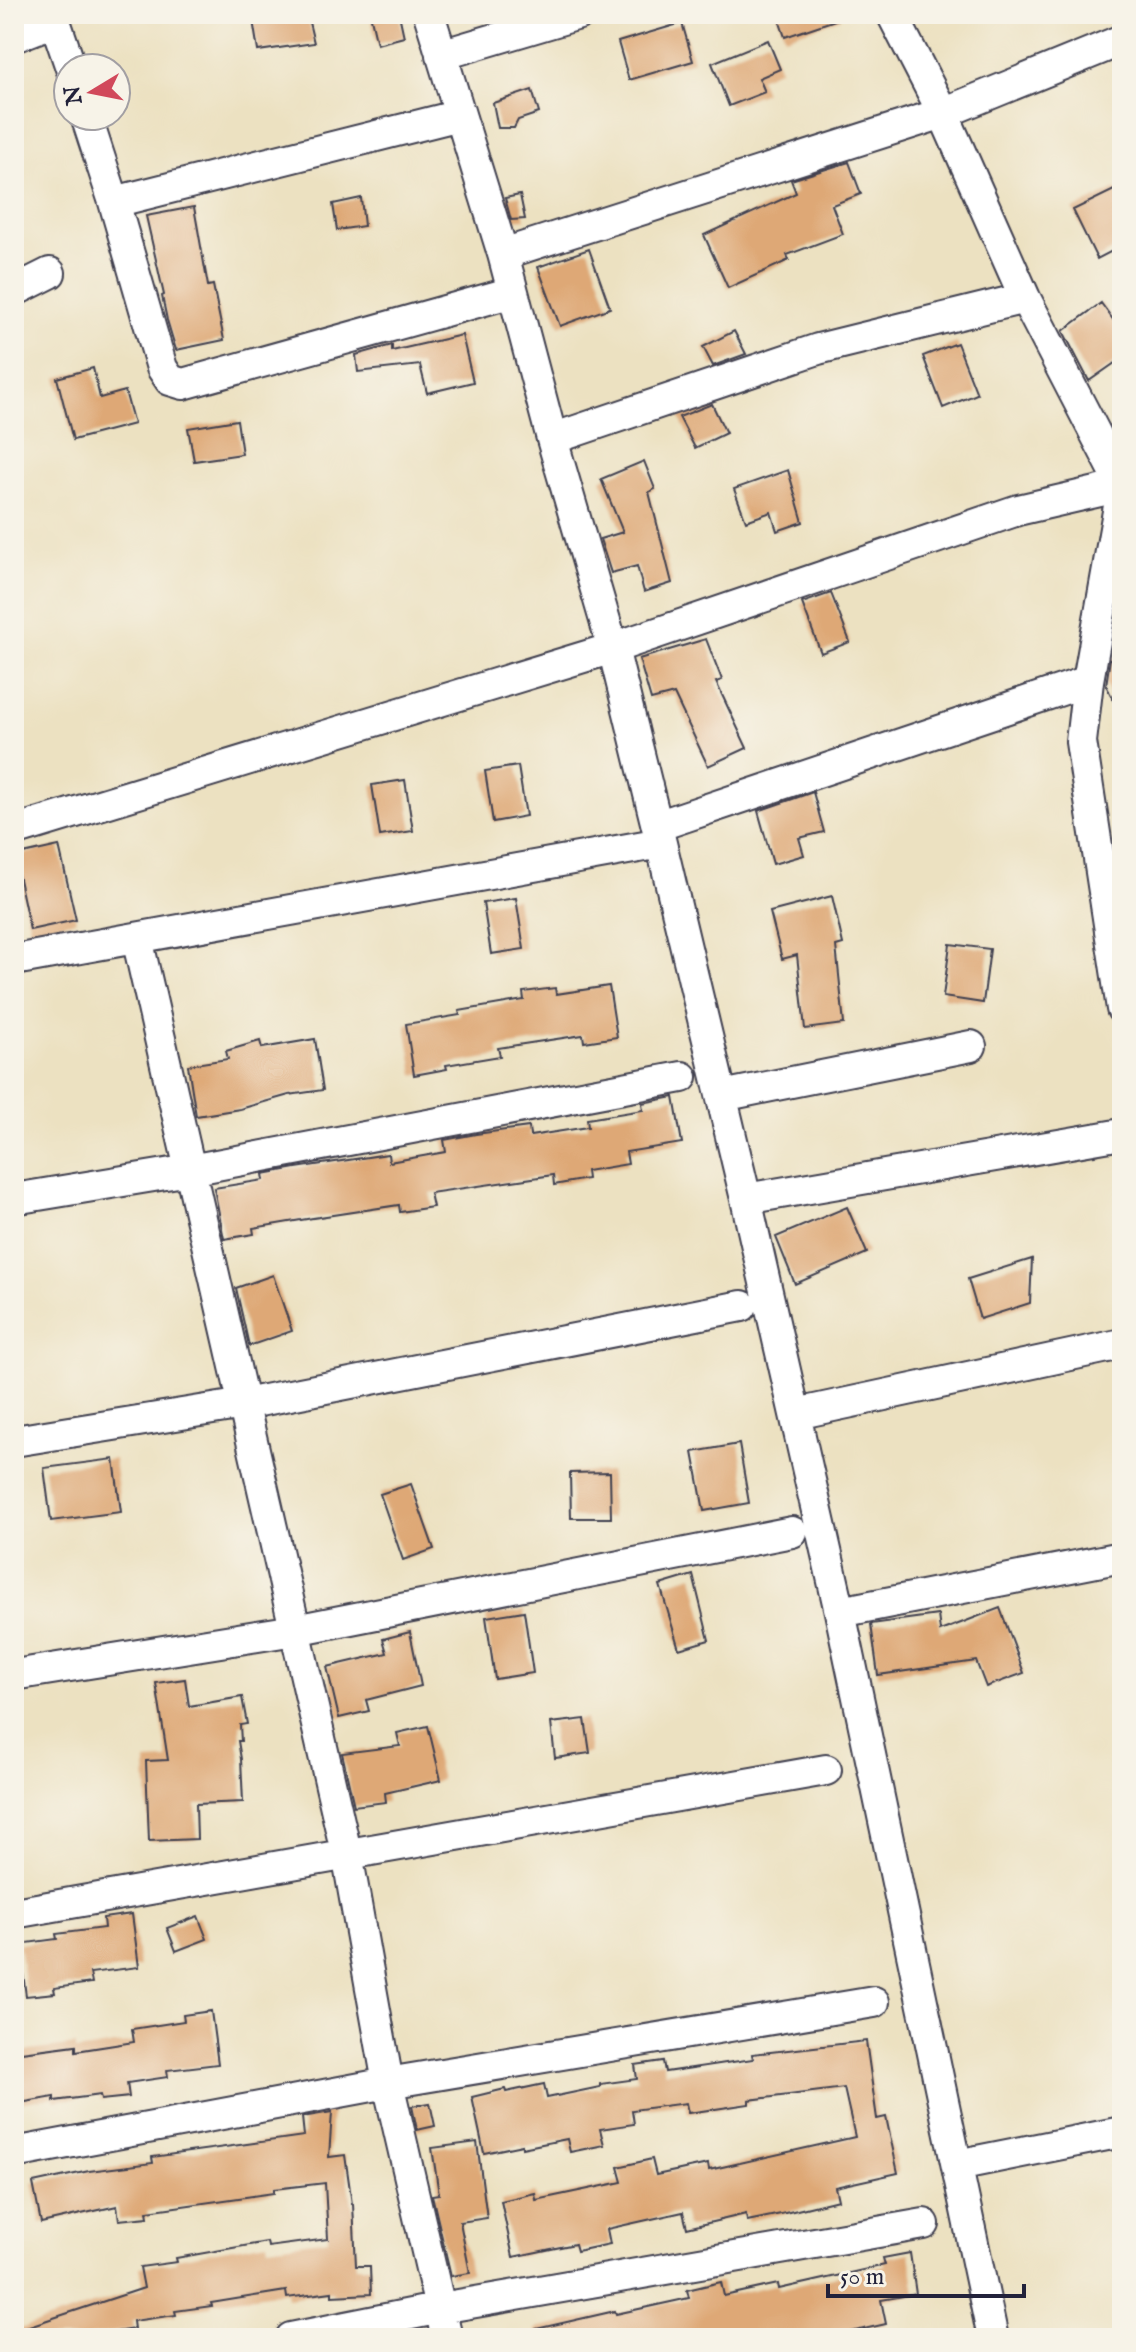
<svg xmlns="http://www.w3.org/2000/svg" width="1136" height="2352" font-family="'IM FELL English',serif">
	<style>
		.building { fill: #dea876 }
		.lines { fill: none; stroke-linecap: round; stroke-linejoin: round }
		.minor-casing { stroke: #403f4f; stroke-width: 34 }
		.minor { stroke: #fff; stroke-width: 30 }
	</style>
	<rect width="100%" height="100%" fill="#f7f3e8"/>
	<filter id="ink" filterUnits="userSpaceOnUse"><feTurbulence type="fractalNoise" baseFrequency=".0125" numOctaves="2"/><feDisplacementMap in="SourceGraphic" scale="16" xChannelSelector="R" yChannelSelector="G"/><feConvolveMatrix kernelMatrix="1 2 1 2 8 2 1 2 1" color-interpolation-filters="sRGB"/></filter>
	<filter id="wash" filterUnits="userSpaceOnUse"><feTurbulence type="fractalNoise" baseFrequency=".006" numOctaves="4" result="noise"/><feDisplacementMap in="SourceGraphic" scale="32" xChannelSelector="R" yChannelSelector="G"/><feGaussianBlur stdDeviation="1.8" result="paint"/><feColorMatrix in="noise" values="0 0 0 0 0 0 0 0 0 0 0 0 0 0 0 0 0 1.4 0 .05"/><feComposite in="paint" operator="in"/></filter>
	<g filter="url(#wash)">
		<rect width="100%" height="100%" fill="#ece1c1"/>
		<g id="blocks">
			<path class="building" d="M252,14H307L314,43L258,51Z
				M370,14H399L404,37L377,44Z
				M777,14H841V18L785,37Z
				M682,23L693,61L629,80L618,42Z
				M768,40L780,69L759,78L765,92L729,106L712,63Z
				M532,90L539,113L518,120L514,128H498L493,103Z
				M849,162L861,194L832,205L843,234L787,255L789,260L728,288L704,235L796,193L791,180Z
				M1116,189L1122,200V246L1097,259L1073,210Z
				M520,195L525,219L511,220L505,198Z
				M361,198L364,226L337,230L333,204Z
				M194,207L208,286L213,285L224,340L176,350L167,320L162,296L164,295L146,216Z
				M589,249L610,308L560,326L538,267Z
				M1101,303L1122,332V358L1089,381L1063,331Z
				M734,331L746,354L713,366L703,347Z
				M462,335L473,382L427,393L420,365L358,372L356,355L392,345V351Z
				M957,343L977,394L943,408L923,356Z
				M93,368L100,398L125,391L134,424L73,440L57,378Z
				M712,404L726,433L695,448L679,417Z
				M237,420L242,454L194,461L188,428Z
				M644,461L655,489L649,492L672,583L644,592L637,566L611,573L600,539L623,532L601,479Z
				M788,470L803,522L777,531L771,512L746,521L734,489Z
				M831,593L850,642L821,653L802,603Z
				M706,639L722,680L716,682L747,748L708,766L674,694L651,700L639,659Z
				M1122,653V718L1106,685L1110,659Z
				M518,766L526,816L493,822L485,771Z
				M405,780L413,831L380,836L372,785Z
				M813,792L824,832L799,838L804,855L773,864L758,811Z
				M59,846L76,920L30,930L14,856Z
				M832,896L843,944L836,946L844,1024L805,1029L797,955L782,959L770,912Z
				M516,898L524,949L491,954L483,903Z
				M950,944L990,949L983,1003L943,997Z
				M609,986L617,1037L584,1042L583,1035L498,1048L500,1056L446,1065L447,1069L414,1075L406,1024L460,1015L459,1011L524,1000L523,992L555,988L556,994Z
				M315,1039L323,1090L289,1095L240,1109L196,1116L188,1065L228,1059L226,1051L260,1041L262,1048Z
				M674,1097L682,1143L626,1152L628,1164L586,1171L587,1179L554,1185L553,1175L430,1193L433,1207L400,1212L399,1205L313,1218L253,1228L254,1234L224,1239L214,1188L264,1180L263,1174L296,1168L388,1154L389,1162L446,1152L444,1140L476,1134L529,1127L530,1136L588,1127L587,1119L643,1110L642,1103Z
				M847,1207L867,1253L795,1284L776,1237Z
				M1032,1259L1030,1303L980,1319L968,1279Z
				M273,1275L292,1331L249,1346L236,1288Z
				M739,1444L749,1503L704,1511L693,1452Z
				M114,1459L121,1512L51,1521L44,1468Z
				M610,1472L611,1518H571L570,1473Z
				M411,1484L434,1549L403,1560L380,1494Z
				M693,1575L709,1640L679,1649L660,1585Z
				M1000,1608L1024,1673L986,1687L976,1661L878,1675L871,1624L938,1615L940,1631Z
				M524,1611L533,1673L495,1679L486,1617Z
				M410,1632L421,1686L366,1700L369,1711L339,1718L327,1667L387,1653L383,1639Z
				M185,1679L189,1706L242,1697L247,1724L240,1725L241,1741H238L241,1759L243,1802L196,1804L197,1839L149,1841L146,1761L168,1760L156,1683Z
				M585,1719L590,1753L555,1758L551,1723Z
				M428,1726L441,1780L385,1793L386,1802L354,1806L342,1753L400,1746L397,1733Z
				M132,1914L139,1967L90,1973L92,1983L54,1988L55,1993L26,1996L19,1944L57,1939L56,1934L104,1928L103,1918Z
				M198,1916L207,1939L176,1951L167,1928Z
				M211,2011L218,2064L167,2070L168,2077L127,2083L129,2097L101,2100L100,2095L54,2101V2097L14,2104V2053L76,2045V2051L134,2042L132,2029L184,2021L183,2015Z
				M866,2041L877,2119L886,2117L898,2173L835,2187L838,2200L781,2214L747,2221L746,2214L687,2228L683,2212L607,2229L610,2244L577,2251L575,2244L513,2257L501,2201L535,2193L536,2200L622,2182L618,2167L652,2159L656,2175L708,2164L709,2170L855,2137L844,2088L749,2100V2104L688,2113L686,2103L632,2110L634,2124L600,2129L604,2145L570,2152L567,2139L522,2148V2145L484,2153L472,2097L505,2089L506,2092L544,2084L547,2098L600,2087V2084L637,2079L635,2065L663,2061L665,2072L753,2059L752,2054Z
				M430,2103L435,2126L417,2130L412,2106Z
				M332,2112L329,2157L345,2155L352,2204H353L356,2266H370L371,2294L332,2296V2292L287,2298L286,2291L211,2303L212,2306L175,2311L176,2315L133,2321L134,2329L90,2336V2338H14V2331L144,2288L140,2267L177,2262L176,2258L267,2242L268,2247L328,2239L325,2183L274,2189V2193L147,2211L148,2217L119,2220L117,2206L41,2223L33,2183L89,2171L153,2163L152,2157L304,2136L302,2117Z
				M477,2142L487,2218L460,2222L470,2273L451,2276L432,2195L439,2194L432,2148Z
				M910,2253L916,2294L881,2300L886,2324L824,2338H537L536,2329L615,2311L616,2314L689,2298L687,2290L721,2282L724,2296L778,2284L779,2289L885,2265L883,2258Z"/>
		</g>
	</g>
	<g filter="url(#ink)">
		<use href="#blocks" fill-opacity="0" stroke="#403f4f" stroke-width="2"/>
		<g class="lines">
			<g class="minor-casing">
				<path id="minor" d="M429,14L503,254L552,439L613,648L661,843L746,1199L840,1612L993,2338
					M892,14L943,113L1025,298L1122,485
					M14,37L55,21L71,68
					M441,55L579,14
					M86,116L114,202L162,368L170,380L183,384L513,292
					M114,202L460,115
					M503,254L943,113L1122,40
					M14,291L50,273
					M552,439L818,349L1025,298
					M1122,489L1088,681L1081,742L1122,1009
					M657,826L1088,681
					M14,831L613,648L1018,510L1122,486
					M137,938L349,1865L388,2083L447,2338
					M14,960L661,843
					M722,1096L971,1046
					M14,1199L190,1170L682,1077
					M746,1199L1122,1134
					M796,1414L1122,1344
					M14,1441L244,1404L742,1306
					M840,1612L1122,1557
					M14,1675L295,1630L792,1532
					M14,1913L826,1770
					M14,2153L388,2083L874,2002
					M957,2165L1122,2132
					M291,2338L441,2308L924,2224"/>
			</g>
			<use href="#minor" class="minor"/>
		</g>
	</g>
	<rect width="1136" height="2352" fill="none" stroke="#f7f3e8" stroke-width="48"/>
	<g transform="translate(92 92) rotate(260)"><circle r="38" fill="#f7f3e8" stroke="#a29fa3" stroke-width="2"/>
	<path d="M0-6L14 30L0 20L-14 30Z" fill="#d1495b"/>
	<text y="-12" font-size="22" font-weight="bold" text-anchor="middle" fill="#22223b">N</text>
	</g>
	<path d="M828 2284v12h196v-12" fill="none" stroke="#22223b" stroke-width="4"/>
	<text x="840" y="2284" font-size="24" fill="#22223b" stroke="#f7f3e8" stroke-width="6" paint-order="stroke">50 m</text>
</svg>
